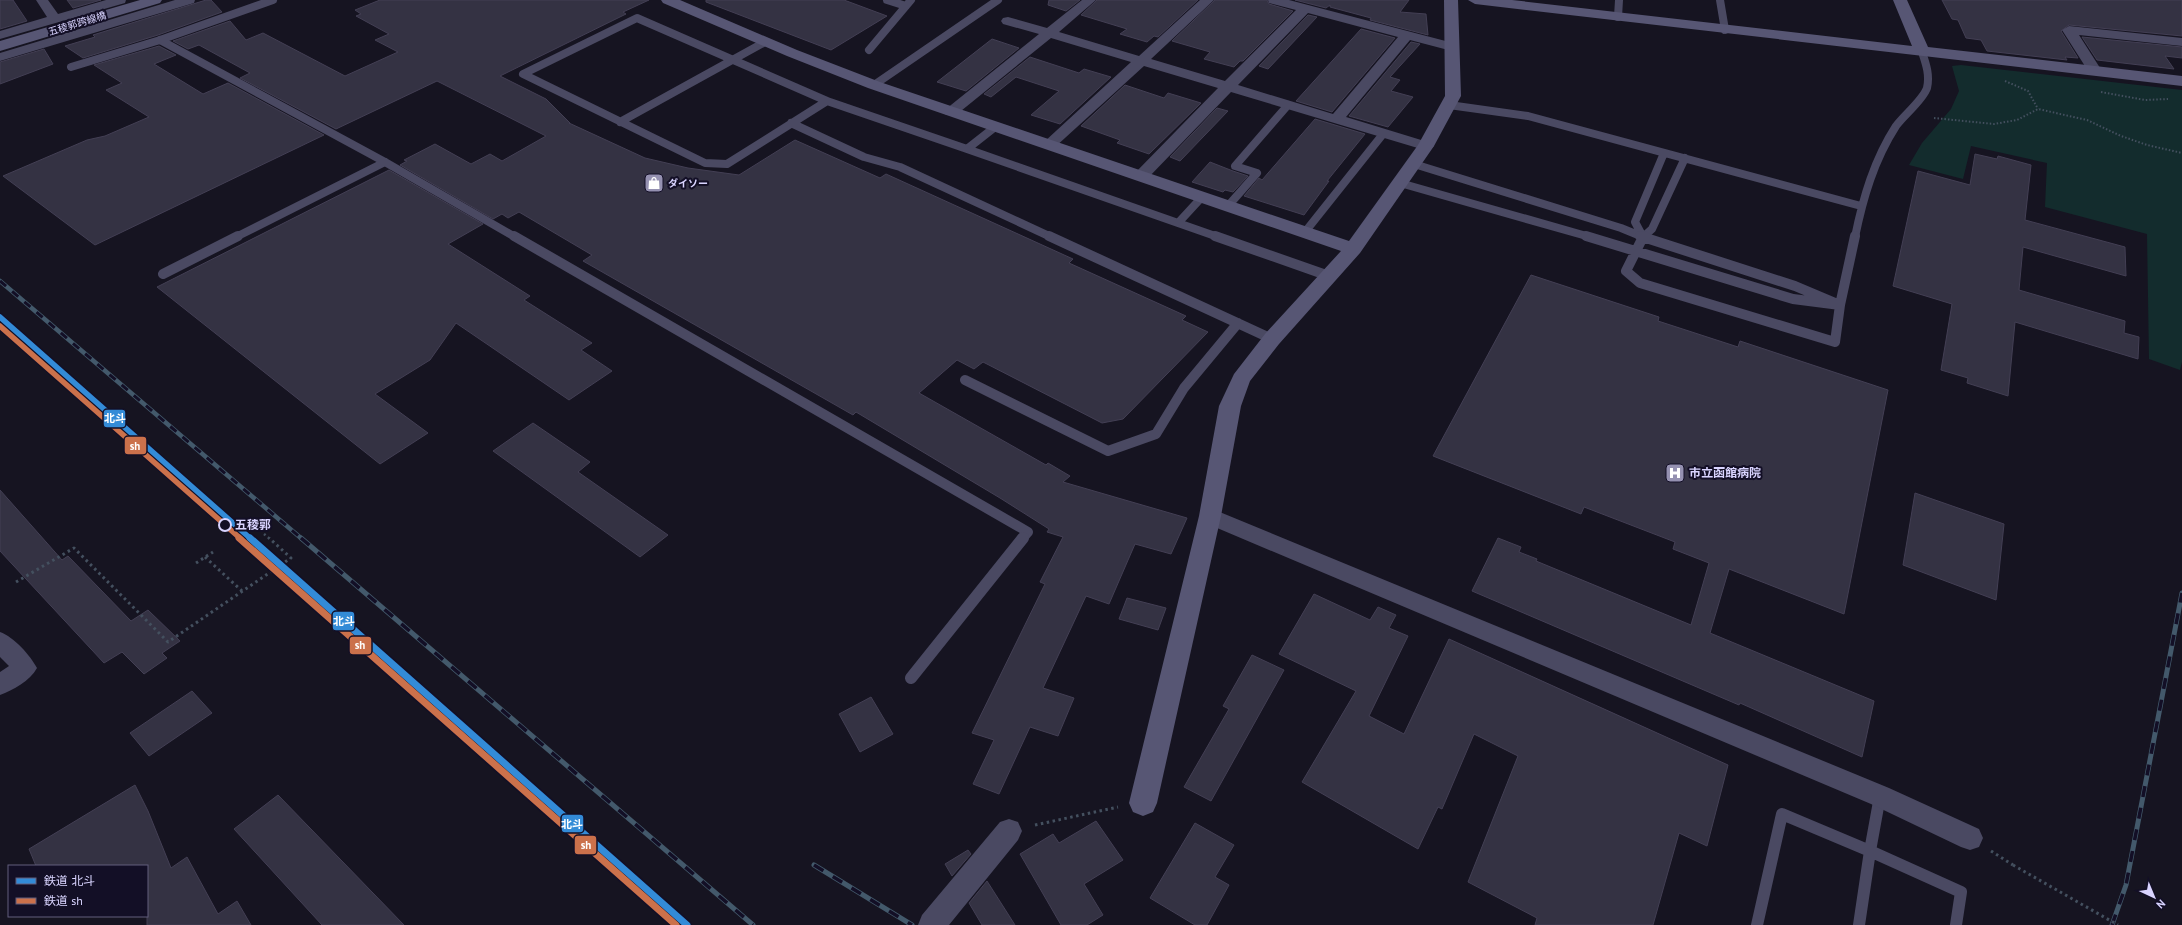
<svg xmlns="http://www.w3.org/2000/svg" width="2182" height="925" font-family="'PT Sans','Noto Sans JP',sans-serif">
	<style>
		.green { fill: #132c2d }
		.building { fill: #343243; stroke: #433f54 }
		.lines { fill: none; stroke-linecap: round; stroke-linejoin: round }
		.path-far2 { stroke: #44505f; stroke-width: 2; stroke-dasharray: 1.5 2; stroke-linecap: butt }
		.path-far1 { stroke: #44505f; stroke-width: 2.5; stroke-dasharray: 2 3; stroke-linecap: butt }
		.path { stroke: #44505f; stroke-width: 3; stroke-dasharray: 2.5 3.5; stroke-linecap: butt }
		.lane-far2 { stroke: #4a4962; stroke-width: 8 }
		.lane-far1 { stroke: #4a4962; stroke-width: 10 }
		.lane { stroke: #4a4962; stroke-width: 12 }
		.street { fill: #4a4962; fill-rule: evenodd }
		.secondary { fill: #575674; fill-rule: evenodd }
		.rail-far1-casing { stroke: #43596b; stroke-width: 4.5 }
		.rail-casing { stroke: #43596b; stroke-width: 5 }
		.rail-far1 { stroke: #130f26; stroke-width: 3; stroke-dasharray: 8; stroke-linecap: butt }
		.rail { stroke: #130f26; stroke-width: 3.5; stroke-dasharray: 11; stroke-linecap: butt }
		.path-bridge { stroke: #44505f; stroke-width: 3; stroke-dasharray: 2.5 3.5; stroke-linecap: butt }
		.rail-1-far1-casing { stroke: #130f26; stroke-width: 8 }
		.rail-1-casing { stroke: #130f26; stroke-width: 10 }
		.rail-2-far1-casing { stroke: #130f26; stroke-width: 8 }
		.rail-2-casing { stroke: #130f26; stroke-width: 10 }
		.rail-1-far1 { stroke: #338bd7; stroke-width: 5.5 }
		.rail-1 { stroke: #338bd7; stroke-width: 7 }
		.rail-2-far1 { stroke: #cb714b; stroke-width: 5.5 }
		.rail-2 { stroke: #cb714b; stroke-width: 7 }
		.stop-dot { fill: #130f26; stroke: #d9d4ff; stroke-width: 2 }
		.labels { text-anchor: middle; stroke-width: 4; stroke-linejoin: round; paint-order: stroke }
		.far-street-label { font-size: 10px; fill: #d9d4ff; stroke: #130f26 }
		.far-poi-label { font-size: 10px; font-weight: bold; fill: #d9d4ff; stroke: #130f26; text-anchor: start }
		.poi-label { font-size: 12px; font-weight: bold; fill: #d9d4ff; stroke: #130f26; text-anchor: start }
		.stop-label { font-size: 12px; font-weight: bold; fill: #d9d4ff; stroke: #130f26; text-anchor: start }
		.line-badge { stroke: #130f26; stroke-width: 1.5 }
		.badge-label { font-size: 11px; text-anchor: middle; font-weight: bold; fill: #fff }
	</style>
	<rect width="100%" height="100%" fill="#161421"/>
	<path class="green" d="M1961,65L2182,90V362L2180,370L2149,359L2147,234L2045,207L2047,163L1971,146L1963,179L1909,165L1922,143L1951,109L1959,91L1952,66Z"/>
	<path class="building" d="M0,0H13L27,21L0,29Z
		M67,0H101L73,8Z
		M206,0H211L222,12L158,35L83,58L65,46L95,37L93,35Z
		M380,0H649L623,12L626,14L500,76L546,99L570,123H569L645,158L688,168L739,175L795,140L880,178L886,174L1073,259L1069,263L1186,316L1182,320L1208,332L1123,419L1102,423L983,362L974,369L957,360L919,393L1046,465L1048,463L1070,476L1063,482L1187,518L1171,554L1135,544L1109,604L1086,596L1043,688L1074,698L1058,736L1030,727L999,794L973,784L994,740L972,733L1045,584L1040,582L1063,537L1047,532L1049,529L1000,498L856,412L853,415L583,261L592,255L519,212L508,218L502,214L493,219L400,165L407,161L404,160L435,144L471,164L490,154L502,161L546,136L437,81L336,129L240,78L250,73L199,45L188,49L173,41L230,21L246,40L263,33L345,76L398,52L375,40L389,34L356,16L361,14L355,10Z
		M706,0H844L887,16L831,50L706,2Z
		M1049,0H1080L1066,11L1048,5Z
		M1097,0H1198L1158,37L1154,36L1147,42L1120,34L1127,29L1081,15Z
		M1215,0H1267L1269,4L1293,11L1243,61H1240L1234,67L1204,59L1210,52L1172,41Z
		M1295,0H1409L1400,12L1426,14L1428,35L1370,20L1371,18L1330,7V5L1326,8Z
		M1942,0H2182V36L2069,25L2061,31L2078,58L2065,57L2067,60L1987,51L1981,40L1966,38L1958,20L1952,19Z
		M1308,15L1317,17L1268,69L1259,66Z
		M1361,29L1395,38L1332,112L1296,101Z
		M2082,37L2182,47V58L2165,56L2174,69L2097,60Z
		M992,39L1019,48L966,91L937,82Z
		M1411,42L1420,44L1390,77L1400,80L1391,91L1413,97L1388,127L1349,116Z
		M159,46L176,55L154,64L203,94L228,83L324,135L95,245L3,176L87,140L105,136L149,117L106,90L122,83L94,65Z
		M44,49L53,64L0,84V62Z
		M1030,57L1079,73L1084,69L1111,77L1060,124L1031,115L1059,91L1016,77L991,97L984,94Z
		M1125,85L1164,98L1168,93L1201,103L1149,154L1117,143L1120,140L1081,126Z
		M1217,108L1228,111L1180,161L1170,157Z
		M1315,119L1365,134L1327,181H1329L1304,215L1244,196L1259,178L1262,180Z
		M1975,154L1997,159L1998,156L2031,165L2025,220L2125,247L2126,276L2023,247L2019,290L2125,321L2124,333L2139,337L2138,359L2015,322L2008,396L1967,383L1968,378L1941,370L1952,304L1893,286L1918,171L1970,185Z
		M1210,162L1233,171L1248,176L1233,192L1225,190L1223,192L1192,182Z
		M389,170L483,224L448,244L530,296L524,300L592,343L581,350L612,371L569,400L456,323L430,360L375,394L428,433L380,464L157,287Z
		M1531,275L1659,317L1658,321L1738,347L1740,341L1888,390L1844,614L1729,569L1710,633L1874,701L1862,757L1740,703L1739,705L1472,591L1498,538L1521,547L1519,552L1537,559L1536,561L1691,625L1709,563L1673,549L1675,542L1584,507L1581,514L1433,456Z
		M533,423L590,462L578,472L668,535L640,557L493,451Z
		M0,490L62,560L68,556L131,621L148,610L180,641L162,653L167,658L144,674L122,652L104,663L0,551Z
		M1915,493L2004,524L1996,600L1903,565Z
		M1314,594L1370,620L1378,607L1396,615L1389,628L1408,636L1369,716L1404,734L1449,639L1728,765L1707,846L1679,833L1653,925H1535L1537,918L1468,882L1518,756L1474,734L1442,809L1438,807L1418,849L1302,782L1356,691L1279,654Z
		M1127,598L1166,608L1158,630L1119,619Z
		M1252,655L1284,670L1211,801L1184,787L1229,709L1223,706Z
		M192,691L212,713L149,756L130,733Z
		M871,697L893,734L860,752L839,714Z
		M135,785L148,811L171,868L187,857L218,914L237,901L251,925H147V866H36L29,849Z
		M278,795L404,925H322L234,829Z
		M1096,821L1123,860L1084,884L1103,915L1087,925H1061L1020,854L1053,834L1059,843Z
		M1195,823L1234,845L1215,877L1229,885L1207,925H1195L1150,898Z
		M968,850L971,854L952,876L945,864Z
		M987,881L1015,925H982L969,903Z"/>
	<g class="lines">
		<path class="path-far2" d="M2005,81L2028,91L2038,109
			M2101,92L2145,100L2168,99
			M1934,118L1994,124L2017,120L2038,109L2087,120L2121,136L2147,145L2182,153"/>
		<path class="path-far1" d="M264,534L270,539"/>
		<path class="path" d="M205,557L242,591
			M196,563L213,552
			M16,582L74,548L168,642L291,558L269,538
			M1035,825L1118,807
			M1991,851L2013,865"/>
		<path class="lane-far2" d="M887,0L906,6
			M1720,0L1725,30
			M1618,17L1619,0
			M637,18L827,101L727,164L705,163L523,74Z
			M160,40L385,162L515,237
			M869,50L911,0
			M71,67L160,40L273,0
			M874,85L998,0
			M827,101L967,149L995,127
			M1449,105L1528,116L1861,206
			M620,122L765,42
			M791,123L864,157L900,167L1051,237
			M967,149L1218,237
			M1414,164L1621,228L1643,237
			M1400,183L1590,237
			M1228,206L1257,173L1235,166L1288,105
			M1179,222L1202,197
			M1305,232L1383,134
			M236,237L385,162
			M1643,237L1652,229L1685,158
			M1643,237L1635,222L1664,153
			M1855,237C1863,198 1874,160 1896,126C1904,115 1923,100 1927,88C1930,75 1926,64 1922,52"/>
		<path class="lane-far1" d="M514,236L1028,532L1022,539
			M1049,236L1272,339
			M1215,236L1329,276
			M1586,236L1793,299L1840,305L1855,236
			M1640,236L1643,237
			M1643,237L1795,286L1840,305L1835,342L1640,283L1626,271Z
			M1643,237L1644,236
			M163,274L238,236
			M965,380L1108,451L1156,434L1184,388L1238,323"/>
		<path class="lane" d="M911,678L1023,538
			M1757,925L1782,814L1870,851L1880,796
			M1859,925L1870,851L1961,892L1956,925"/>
		<path class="street" d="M36,0H48L58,14L106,0H126L125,3L0,39V31L47,17Z
			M175,0H195L194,3L0,61V53Z
			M1082,0H1096L1059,32L1139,56L1200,0H1214L1151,59L1225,81L1296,10L1269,3L1268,0H1289L1457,44L1459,47L1457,50L1452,51L1410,40L1346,117L1431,143L1434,146L1431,149H1421L1231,92L1147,179H1135L1133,176L1135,173L1218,88L1144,66L1054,148H1044L1041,145L1044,142L1131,62L1051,38L956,115H946L944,112L946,109L1039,34L1003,24L1001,21L1003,18L1008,17L1047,28ZM1308,13L1398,37L1333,114L1238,85Z
			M2069,26L2182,38V46L2079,35L2102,71L2095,75L2090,74L2062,30Z
			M1210,508L1889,788L1979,829L1983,838L1979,847L1970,850L1961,847L1871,804L1203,522L1200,516L1203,510Z
			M0,632C14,637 30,655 37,668C30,681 13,690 0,695V672L9,666L0,657Z
			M1009,819L1018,822L1022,831L1018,840L949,925H918L922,915L1000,822Z"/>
		<path class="secondary" d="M140,0H162L160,3L0,51V41Z
			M661,0H680L797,50L880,82L1349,241L1418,145L1445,96L1444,0H1458L1461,96L1434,146L1360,253L1279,344L1250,381L1241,406L1221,516L1157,803L1153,812L1143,816L1133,812L1129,803L1199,516L1219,406L1234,374L1265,334L1341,251L868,88L787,56L663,3Z
			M1468,0H1512L1912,46L1893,0H1907L1928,47L2182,76V86L1475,4Z"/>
		<g class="rail-far1-casing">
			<path id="rail-far1" d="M0,281L302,539"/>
		</g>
		<g class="rail-casing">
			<path id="rail" d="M301,538L753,925
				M814,865L912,925
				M2112,925L2126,885L2182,593"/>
		</g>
		<use href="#rail-far1" class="rail-far1"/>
		<use href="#rail" class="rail"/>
		<path class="path-bridge" d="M2013,865L2118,925"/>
		<g class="rail-1-far1-casing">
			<path id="rail-1-far1" d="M0,317L251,539"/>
		</g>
		<g class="rail-1-casing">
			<path id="rail-1" d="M250,538L687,925"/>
		</g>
		<g class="rail-2-far1-casing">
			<path id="rail-2-far1" d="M0,326L241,539"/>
		</g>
		<g class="rail-2-casing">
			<path id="rail-2" d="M239,538L676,925"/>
		</g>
		<use href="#rail-1-far1" class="rail-1-far1"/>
		<use href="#rail-1" class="rail-1"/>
		<use href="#rail-2-far1" class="rail-2-far1"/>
		<use href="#rail-2" class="rail-2"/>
	</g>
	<defs>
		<g id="shop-square" transform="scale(1)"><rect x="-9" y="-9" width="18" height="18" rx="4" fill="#9591b1" stroke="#130f26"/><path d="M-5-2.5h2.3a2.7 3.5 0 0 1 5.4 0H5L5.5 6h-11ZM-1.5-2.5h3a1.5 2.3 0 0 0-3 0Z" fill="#fff"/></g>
		<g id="hospital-square" transform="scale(1)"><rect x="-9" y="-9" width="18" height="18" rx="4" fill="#9591b1" stroke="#130f26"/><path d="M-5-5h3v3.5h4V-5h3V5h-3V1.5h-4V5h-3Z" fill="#fff"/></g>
	</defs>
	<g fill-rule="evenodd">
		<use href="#shop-square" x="654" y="183"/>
		<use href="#hospital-square" x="1675" y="473"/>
	</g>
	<circle class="stop-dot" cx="225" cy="525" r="6"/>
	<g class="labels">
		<g class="far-street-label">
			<text transform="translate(77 23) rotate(-17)" y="4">五稜郭跨線橋</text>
		</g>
		<g class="far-poi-label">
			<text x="668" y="187">ダイソー</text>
		</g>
		<g class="poi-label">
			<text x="1689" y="477">市立函館病院</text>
		</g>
		<g class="stop-label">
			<text x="235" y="529">五稜郭</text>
		</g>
	</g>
	<g class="line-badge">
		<rect x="103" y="409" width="23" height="19" rx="4" fill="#338bd7"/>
		<rect x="124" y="436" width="23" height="19" rx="4" fill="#cb714b"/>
		<rect x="332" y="611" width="23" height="20" rx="4" fill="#338bd7"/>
		<rect x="349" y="636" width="23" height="19" rx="4" fill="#cb714b"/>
		<rect x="561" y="814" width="23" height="19" rx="4" fill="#338bd7"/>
		<rect x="574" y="835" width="23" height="20" rx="4" fill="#cb714b"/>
	</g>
	<g class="badge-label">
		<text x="115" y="422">北斗</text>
		<text x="135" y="450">sh</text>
		<text x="344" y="625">北斗</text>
		<text x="360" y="649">sh</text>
		<text x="572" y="828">北斗</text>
		<text x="586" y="849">sh</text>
	</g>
	<rect x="8" y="865" width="140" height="52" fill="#130f26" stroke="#625e7d"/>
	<rect x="16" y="878" width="20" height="6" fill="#338bd7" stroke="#625e7d"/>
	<text x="44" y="885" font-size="12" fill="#d9d4ff">鉄道 北斗</text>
	<rect x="16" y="898" width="20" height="6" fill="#cb714b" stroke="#625e7d"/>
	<text x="44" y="905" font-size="12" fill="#d9d4ff">鉄道 sh</text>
	<g transform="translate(2154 897) rotate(136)" stroke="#130f26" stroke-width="3" paint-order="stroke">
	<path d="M0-3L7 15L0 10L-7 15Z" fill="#d9d4ff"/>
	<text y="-6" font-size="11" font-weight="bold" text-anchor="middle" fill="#d9d4ff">N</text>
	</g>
</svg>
